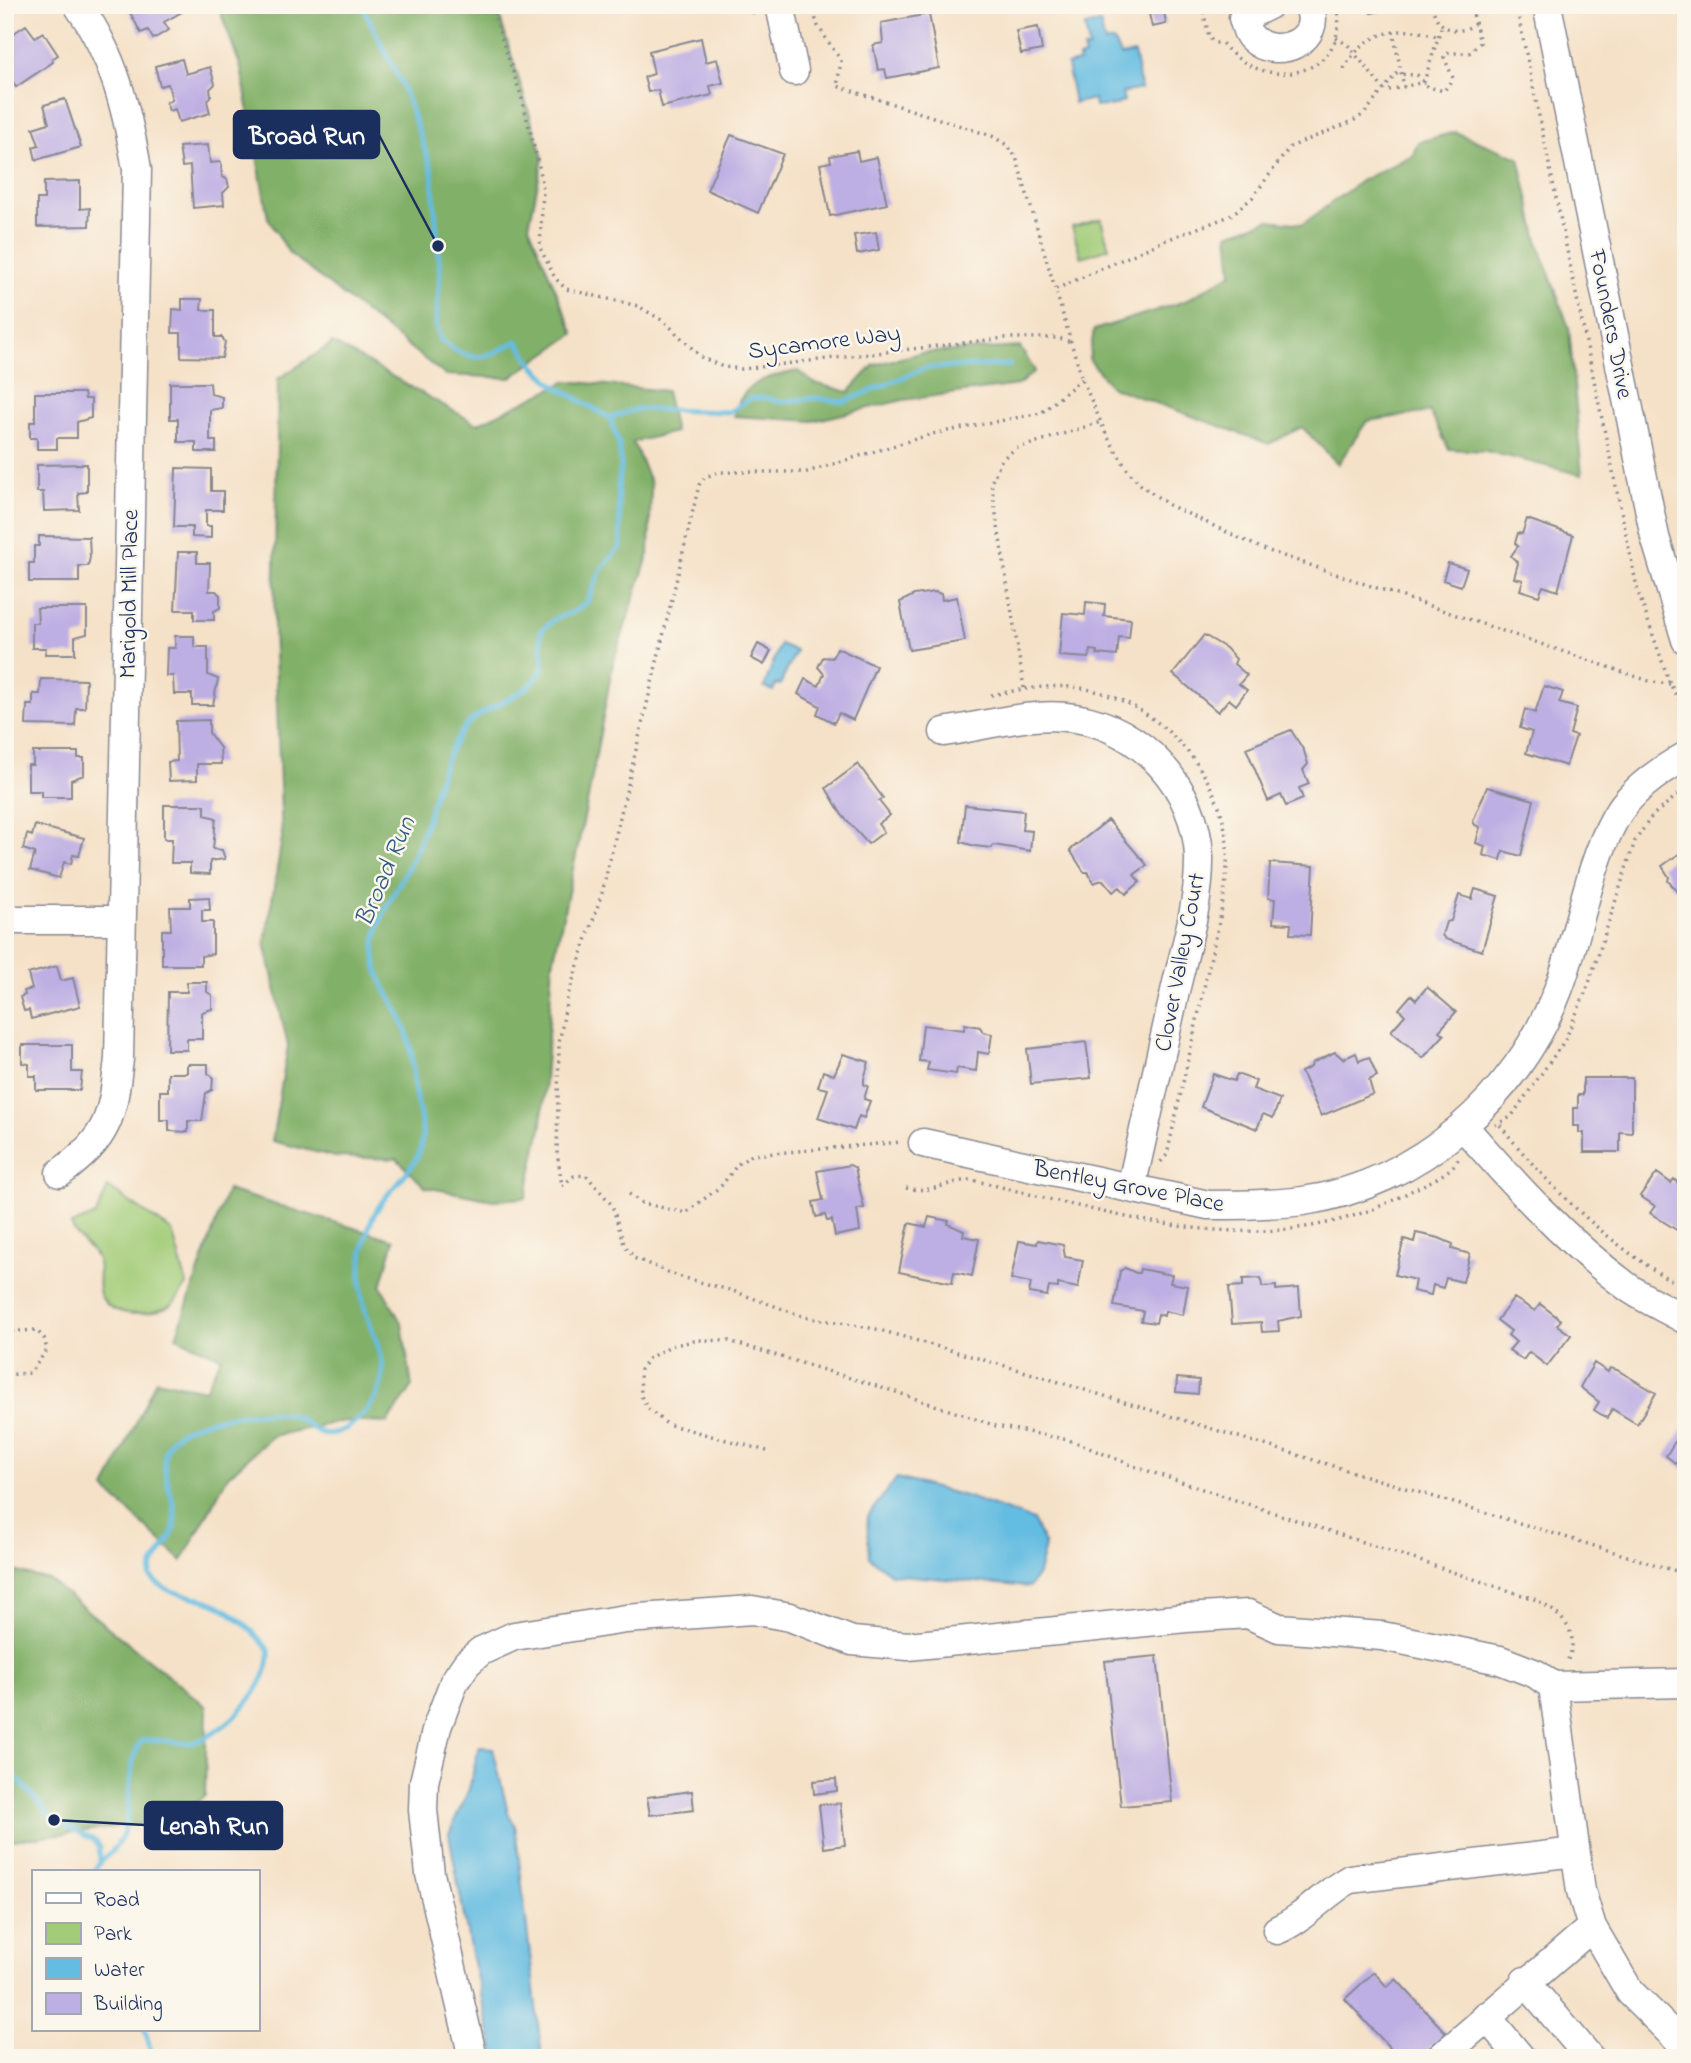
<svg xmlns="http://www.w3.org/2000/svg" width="1691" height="2063" font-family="'Indie Flower',sans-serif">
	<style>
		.green { fill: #a2cc78; stroke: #5e7e6b; stroke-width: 2 }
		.forest { fill: #81b068; stroke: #4e7063; stroke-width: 2 }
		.water { fill: #64bce1; stroke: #4076a0; stroke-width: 2 }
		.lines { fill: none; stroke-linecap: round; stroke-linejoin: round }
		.stream { stroke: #64bce1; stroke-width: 5 }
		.building { fill: #bdaee3 }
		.minor-casing { stroke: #888892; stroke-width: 31 }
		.path { stroke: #888892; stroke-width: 3.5; stroke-dasharray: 2 5; stroke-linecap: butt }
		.minor { stroke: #fff; stroke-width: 28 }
		.labels { text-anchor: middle; stroke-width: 5; stroke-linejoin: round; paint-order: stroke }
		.street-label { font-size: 24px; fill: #1b2f5e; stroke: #fbf7ec }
		.water-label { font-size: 26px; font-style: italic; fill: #315985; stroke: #fbf7ec }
		.leader { fill: none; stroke: #1b2f5e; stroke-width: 2.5 }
		.callout-dot { fill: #1b2f5e; stroke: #fbf7ec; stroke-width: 2.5 }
		.callout { fill: #1b2f5e; stroke: #1b2f5e; stroke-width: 2.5 }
		.callout-label { font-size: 26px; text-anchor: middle; font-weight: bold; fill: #fff }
	</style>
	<rect width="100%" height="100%" fill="#fbf7ec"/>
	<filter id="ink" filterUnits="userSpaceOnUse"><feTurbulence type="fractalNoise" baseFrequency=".0143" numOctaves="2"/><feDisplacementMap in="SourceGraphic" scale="14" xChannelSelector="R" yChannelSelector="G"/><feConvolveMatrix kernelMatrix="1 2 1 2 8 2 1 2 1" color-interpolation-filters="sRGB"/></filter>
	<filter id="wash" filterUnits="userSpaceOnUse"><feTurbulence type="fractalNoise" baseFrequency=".00686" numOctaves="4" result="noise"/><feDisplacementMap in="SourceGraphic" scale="28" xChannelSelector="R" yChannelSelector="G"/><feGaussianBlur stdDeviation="1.57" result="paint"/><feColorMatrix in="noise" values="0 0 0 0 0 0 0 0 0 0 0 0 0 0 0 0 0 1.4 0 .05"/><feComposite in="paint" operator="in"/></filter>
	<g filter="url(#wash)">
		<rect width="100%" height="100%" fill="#f5e1c7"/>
		<path class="green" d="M1101,219L1109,248L1081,257L1072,227Z
			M108,1187L172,1231L187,1285C182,1291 176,1302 170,1306C150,1317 107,1320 99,1291C97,1281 101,1269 97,1259C90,1245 79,1244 71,1225L96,1215Z"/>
		<path class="forest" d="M218,5H496L543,158L529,226L574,334L510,378L445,375L289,253L268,218L241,68Z
			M1455,132L1519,158L1539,245L1569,328L1582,475L1486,451L1449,449L1430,412L1367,421L1338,464L1302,427L1269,444L1111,387L1089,359L1094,330L1185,301L1232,273L1228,234L1269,220L1303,224L1362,180L1413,155L1418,142Z
			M333,343L477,424L567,381L666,391L675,432L633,442L651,484L649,553L613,663L588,799L553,963L542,1123L526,1198L493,1200L425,1187L397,1159L335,1157L272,1141L288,1046L265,943L282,838L274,625L278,379Z
			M1020,347L1035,371L1018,385L903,400L813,421L734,416C742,381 767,377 798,371L814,383L849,392L874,365L920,353Z
			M227,1190L394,1240L381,1286L402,1324L412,1387L387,1423L344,1421L272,1436L228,1476L182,1561L105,1489L156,1380L205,1390L221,1357L176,1337Z
			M5,1569L49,1580L207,1707L205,1796L170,1820L5,1841Z"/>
		<path class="water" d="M1100,23L1105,43L1113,41L1121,56L1134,53L1141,89L1122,93L1124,101L1116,105L1095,107L1094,99L1074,103L1067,65L1079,62V58L1085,56L1083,49L1089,48L1085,26Z
			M780,644L796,651L780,685L776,684L773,691L764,687Z
			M897,1478L965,1496L1033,1520L1045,1546L1038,1574L1029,1587L891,1574L869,1557L867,1517Z
			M479,1747L493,1748L508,1813L515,1825L542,2058H496L471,1954L449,1834L469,1789Z"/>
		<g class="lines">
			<path class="stream" d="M362,5L403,87L432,170L440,274L436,324L440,339C473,366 483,359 517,341L534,366L554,385L610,418
				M610,418L636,409L729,412L751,398H767L780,402L815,398L844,402L925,368L1010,365
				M5,1764L54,1820L94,1840L99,1847L100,1860
				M93,1872C102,1857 117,1851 123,1834C133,1804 125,1768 141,1741C160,1737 181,1746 195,1742C227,1732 272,1685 269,1650C255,1633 239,1617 220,1606C197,1593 167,1598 150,1576C153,1557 169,1547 174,1528C181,1500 154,1470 169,1443C183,1417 264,1409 290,1415C302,1417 310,1430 322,1433C344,1438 366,1414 376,1397C393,1364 374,1341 365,1309C357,1280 361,1245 373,1217C387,1185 426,1168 422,1129C421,1116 417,1104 415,1092C413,1072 413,1050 406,1030C395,1000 368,972 376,938C383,905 405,878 417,848C433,809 439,759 465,727C484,704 543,693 543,662C543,651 540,641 541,631L556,618L574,612L587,602L601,570L621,546L618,487L621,464L619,444L610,418
				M145,2030L153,2058"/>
		</g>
		<g id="blocks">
			<path class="building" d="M130,5H185L187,9L164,22L169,30L153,39L148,30L141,33L127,7Z
				M1147,5H1163L1166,24L1152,27Z
				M1369,5H1403V6L1371,13Z
				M929,14L939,68L887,78L885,69L878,70L873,45L883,43L881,23Z
				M26,25L35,37L43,32L58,55L52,59L53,62L16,87L5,70V39Z
				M1038,27L1042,50L1021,54L1016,31Z
				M701,38L706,62L717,59L723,83L710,86L712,95L662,107L658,90L648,92L644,77L654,74L649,51Z
				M182,59L186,74L210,67L215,84L210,89L211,95L207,101L210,113L179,122L175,109L169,111L166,102L172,100L168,84L160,86L155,66Z
				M65,99L81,147L36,160L33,147L39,145L33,128L49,123L44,105Z
				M731,135L783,154L758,213L707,190Z
				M208,145L210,163L221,162L222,177L227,179L229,187L223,193L224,205L193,208L190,166L182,167L179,147Z
				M857,151L859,161L877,157L887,204L830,216L820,164L831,162L830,156Z
				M80,181V209L90,208L89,226L37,227V199H44V182Z
				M876,232L879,250L857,254L854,235Z
				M182,299H202L201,310H215V337H222L225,342L222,358L181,357V333H172L173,309L182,310Z
				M170,383H210L211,394L222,397V408L210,410V441H216V452H196V442H178V419H170Z
				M35,393H84L85,399H91V418L77,422V438H57V449H37V438H30V422H35Z
				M87,464V492L78,493L79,510L44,511L43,492H37V465Z
				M176,468L211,469V491H223V510H206V526H211V538L192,537V527H174Z
				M1527,519L1573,535L1558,591L1543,586L1539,596L1520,590L1523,580L1514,578L1518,563L1511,556L1518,546L1515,543L1518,533L1522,534Z
				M39,536L89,537L90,557L88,566H79V582H29V563H34V546H39Z
				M178,552H197V563H210L209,591H216L220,595V608L214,611V620H194V610H175Z
				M1448,563L1467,569L1461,586L1443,580Z
				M935,592L941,594L942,600L957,597L965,641L909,650L900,602L914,595Z
				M1086,602L1105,604L1104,616L1131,619L1129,638L1119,637L1117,656L1097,654V651L1090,650L1089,658L1059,656L1063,613L1085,615Z
				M37,608H87V634L75,637V654H45L46,648H32V623H38Z
				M1204,635L1226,648L1236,659L1234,664L1247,675L1239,684L1247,690L1236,705L1229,699L1218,712L1173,674Z
				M175,636H194V647H208V675L218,679L213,705H192V694H174L173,676H166L167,648H175Z
				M758,644L771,651L764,665L751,658Z
				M837,648L876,666L853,720L839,713L834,723L817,714L820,706L798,694L805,679L819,686L824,674L818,667L823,657L832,658Z
				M41,679L86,680L85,708H76L75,726L26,725L27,705H33V694H40Z
				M1544,686L1563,692L1559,703L1577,708L1570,734L1576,736L1566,766L1526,753L1532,732L1520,728L1525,709L1535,713Z
				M209,720V733L220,748L221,764H197V780L169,781L168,762L177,761L176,721Z
				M1291,730L1304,751L1308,764L1303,770L1309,784L1299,788L1303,799L1286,806L1281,795L1268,801L1246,748Z
				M33,752H78V758H84V775L71,780V797H41V791H28V765H33Z
				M858,764L883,798L879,801L890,815L878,824L884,832L868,844L842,815L826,788Z
				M1487,787L1534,800L1521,856L1503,851L1501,860L1483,855L1485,846L1476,843L1480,827L1475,825L1473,821Z
				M164,805H205V815L216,818L213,849L222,850L225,859L210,861V874L190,873V863H171L172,839H164Z
				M965,805L1024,811L1022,830L1032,831L1030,851L994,845L991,848L975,846L961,842Z
				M1108,820L1147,865L1134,875L1140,882L1126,894L1120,887L1113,892L1103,880L1093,883L1088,872H1084L1070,850Z
				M35,825L84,838L79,856L73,855L71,864L64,862L59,878L30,870L35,853L23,849L27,834L32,836Z
				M1686,849V906L1682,901L1685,899L1668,881L1669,877L1662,866Z
				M1270,863L1314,866L1310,935L1290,934L1291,924L1273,923L1275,899L1268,898Z
				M1475,889L1498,896L1482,951L1445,939L1442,935L1446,922L1451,921L1459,895L1472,899Z
				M209,897L210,910H202V922H213V954L201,956V965H162V930H171L170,907H190V898Z
				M57,966L61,981L73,978L80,1006L31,1019L29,1010L24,1011L20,997L25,995L24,991L32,989L28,974Z
				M187,982H207V992L212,995V1009L202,1012V1039H187V1050H167L168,992H187Z
				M1427,987L1456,1012L1439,1031L1444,1035L1423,1058L1391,1031L1405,1015L1399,1009L1411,995L1416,1000Z
				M965,1024L980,1027L983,1032L992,1034L989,1054L978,1052L976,1071L957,1068L956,1074L927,1070L929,1062L919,1061L923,1025L964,1030Z
				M1086,1042L1091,1078L1031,1084L1027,1049Z
				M22,1045H72V1072H82L80,1090H36V1076H29V1064L22,1063Z
				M1335,1052L1343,1059L1356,1053L1359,1061L1369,1057L1377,1076L1369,1080L1373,1094L1321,1116L1301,1072L1311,1067L1312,1063Z
				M843,1054L869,1062L864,1079V1085L868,1086L864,1099L870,1101L864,1118L859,1116L854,1130L818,1118L828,1089L818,1087L823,1071L834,1075Z
				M187,1064H208V1073L213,1077L212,1090L206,1093L202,1121H188V1132L169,1131V1120H160V1091H168V1073H187Z
				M1213,1074L1234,1081L1237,1074L1256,1081L1253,1089L1280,1099L1273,1118L1263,1114L1257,1129L1201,1107Z
				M1583,1078H1632V1133L1620,1132V1152H1584V1133H1579V1126H1573V1108H1578V1095H1583Z
				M850,1165L855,1168L864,1208L857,1209L860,1231L835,1236L832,1220L827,1221L825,1215L816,1217L813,1202L823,1200L817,1171Z
				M1657,1173L1671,1183L1674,1179L1678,1183L1686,1177V1236L1650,1213L1655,1206L1640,1196Z
				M929,1217L949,1221L948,1224L964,1231L963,1236L979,1239L972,1276L954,1272L952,1283L899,1272L909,1223L926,1227Z
				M1416,1233L1439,1238L1453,1244L1452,1249L1470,1254L1463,1282L1446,1278L1443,1288L1433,1285L1431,1295L1413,1291L1415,1280L1395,1275L1404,1239L1414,1242Z
				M1038,1240L1063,1245L1065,1257L1083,1260L1078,1288L1058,1284V1288L1049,1287L1047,1296L1029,1293L1031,1283L1011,1279L1019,1241L1037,1244Z
				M1125,1268L1136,1273H1139L1140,1269L1172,1275L1170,1283L1188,1286L1183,1315L1165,1311L1164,1316L1158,1314L1156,1323L1141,1321L1143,1311L1114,1306L1120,1271Z
				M1261,1278L1262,1287L1276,1286V1290L1299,1288L1301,1316L1278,1321L1279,1331L1262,1332L1261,1322L1232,1324L1229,1287L1243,1286V1279Z
				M1514,1298L1535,1311L1540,1304L1561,1320L1557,1325L1571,1335L1547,1366L1529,1352L1523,1360L1509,1350L1516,1342L1508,1335L1511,1331L1497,1320Z
				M1594,1363L1608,1372L1610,1368L1617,1370L1656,1393L1637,1424L1612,1409L1607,1418L1594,1410L1599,1402L1580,1387Z
				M1177,1378L1199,1380L1198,1394L1176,1392Z
				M1682,1430L1686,1432V1471L1666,1456Z
				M1157,1656L1172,1802L1121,1806L1105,1661Z
				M836,1779L837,1791L814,1794L813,1781Z
				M692,1791L694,1810L650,1815L647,1797Z
				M840,1803L845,1845L824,1848L819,1805Z
				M1374,1972L1387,1987L1396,1979L1446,2033L1419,2058H1399L1345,1999Z"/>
		</g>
	</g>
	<g filter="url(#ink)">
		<use href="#blocks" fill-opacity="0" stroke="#888892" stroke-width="2"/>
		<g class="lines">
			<g class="minor-casing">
				<path id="minor" d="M780,5L794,71
					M1269,5L1243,18C1245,24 1247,34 1252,38C1276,62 1326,40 1308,5
					M1547,5L1655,537L1686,640
					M944,732C985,726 1033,711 1075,718C1142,728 1196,788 1199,856C1200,900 1186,945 1176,987C1161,1054 1146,1121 1131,1188
					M5,920H121
					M1463,1126C1515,1185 1565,1241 1629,1288C1646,1300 1667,1309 1686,1320
					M923,1143L1208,1205C1240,1205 1272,1205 1303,1201C1418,1185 1518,1096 1558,990C1579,936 1587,869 1615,818C1630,791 1659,771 1686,756
					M60,1173C109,1136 112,1119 119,1059L137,169C127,110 114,55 78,5
					M1553,1686L1581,1891L1592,1927L1630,1992L1686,2048
					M1277,1930C1305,1918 1323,1894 1350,1879L1575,1852
					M1525,1981L1590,2058
					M1486,2016L1521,2058
					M473,2058L430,1874L423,1810L424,1782L437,1727L454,1682L467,1663L481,1651L514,1636L626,1619L752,1610L790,1617L852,1641L908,1646L1186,1618L1248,1614L1279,1628L1382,1636L1500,1660L1536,1674L1553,1686L1686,1683
					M1440,2058L1592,1927"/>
			</g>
			<path class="path" d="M490,5L521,95L541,175L543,190L540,248L555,278L566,289L638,306L665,322L701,357L723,367L742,369L1005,338H1058L1071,342
				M752,5L754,15
				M811,5L818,26L841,61L837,86L992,136L1007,145L1016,157L1082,379L1106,434L1128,471L1142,486L1169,505L1263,549L1652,682L1670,684
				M1202,5L1209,37L1214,43H1222C1264,96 1351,77 1337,5
				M1433,5C1433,27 1458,38 1474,24
				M1516,5L1638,592L1670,684L1686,711
				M1393,31L1404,87
				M1336,38L1348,45L1385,91L1424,82L1442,25
				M1344,69C1363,32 1402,23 1438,37
				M1056,289L1166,240L1230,216L1252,198L1290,147L1353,121L1364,114L1396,74L1417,75L1428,87L1444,91L1453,78L1444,57L1448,53H1469L1480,43L1471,5
				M1082,379L1041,413L932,434L807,472H719L705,477L699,485L602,893L567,998L559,1044L557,1152L562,1186L574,1176L586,1175L612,1205L624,1244L634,1258L678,1276L733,1291L805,1317L876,1329L1023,1371L1686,1574
				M1024,688L991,483L1002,459L1015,449L1101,422
				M991,695C1024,689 1057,682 1091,690C1161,706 1224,775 1227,848C1229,890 1216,934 1207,974C1194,1035 1180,1095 1167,1155L1159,1164
				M1495,1125L1511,1117L1565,1040L1588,986L1635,841L1652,816L1686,788
				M1500,1125C1551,1190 1613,1249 1686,1289
				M906,1188C936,1194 945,1181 972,1180C1118,1214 1269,1270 1411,1191C1425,1184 1452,1173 1458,1159
				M629,1194L642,1203L686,1213L721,1186L738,1164L752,1155L901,1142
				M5,1295L9,1298L5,1311
				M5,1332L36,1330L44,1338L47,1350L30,1373L5,1375
				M767,1451L667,1424L647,1408L641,1396L640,1370L648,1359L670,1346L698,1340L729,1341L893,1391L996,1426L1069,1440L1139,1468L1534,1599C1559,1612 1584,1632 1566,1663"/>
			<use href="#minor" class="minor"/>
		</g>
	</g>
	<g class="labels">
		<g class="street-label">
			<text transform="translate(1612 324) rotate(79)" y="8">Founders Drive</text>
			<text transform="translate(824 341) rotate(-7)" y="8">Sycamore Way</text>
			<text transform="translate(128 594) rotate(-89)" y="8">Marigold Mill Place</text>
			<text transform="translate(1179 962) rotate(-79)" y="8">Clover Valley Court</text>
			<text transform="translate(1129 1185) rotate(11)" y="8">Bentley Grove Place</text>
		</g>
		<g class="water-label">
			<text transform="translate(384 871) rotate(-67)" y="9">Broad Run</text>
		</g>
	</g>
	<path class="leader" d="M438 246L379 135M54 1820L145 1825"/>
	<g class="callout-dot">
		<circle cx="438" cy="246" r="7"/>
		<circle cx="54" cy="1820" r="7"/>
	</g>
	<g class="callout">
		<rect x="234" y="111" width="145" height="47" rx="7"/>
		<rect x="145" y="1802" width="137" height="47" rx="7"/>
	</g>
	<g class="callout-label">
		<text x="307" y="144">Broad Run</text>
		<text x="214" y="1834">Lenah Run</text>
	</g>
	<rect width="1691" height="2063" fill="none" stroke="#fbf7ec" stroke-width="28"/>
	<rect x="32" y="1870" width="228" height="161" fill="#fbf7ec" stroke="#a1a7b3" stroke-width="2"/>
	<rect x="46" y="1893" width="35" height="10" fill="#ffffff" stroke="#a1a7b3" stroke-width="2"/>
	<text x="94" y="1906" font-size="21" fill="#1b2f5e">Road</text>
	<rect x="46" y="1923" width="35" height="21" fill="#a2cc78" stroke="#a1a7b3" stroke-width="2"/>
	<text x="94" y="1940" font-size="21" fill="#1b2f5e">Park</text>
	<rect x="46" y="1958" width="35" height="21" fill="#64bce1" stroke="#a1a7b3" stroke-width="2"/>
	<text x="94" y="1976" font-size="21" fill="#1b2f5e">Water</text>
	<rect x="46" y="1993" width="35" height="21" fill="#bdaee3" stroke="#a1a7b3" stroke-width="2"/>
	<text x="94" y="2010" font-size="21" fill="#1b2f5e">Building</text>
</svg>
